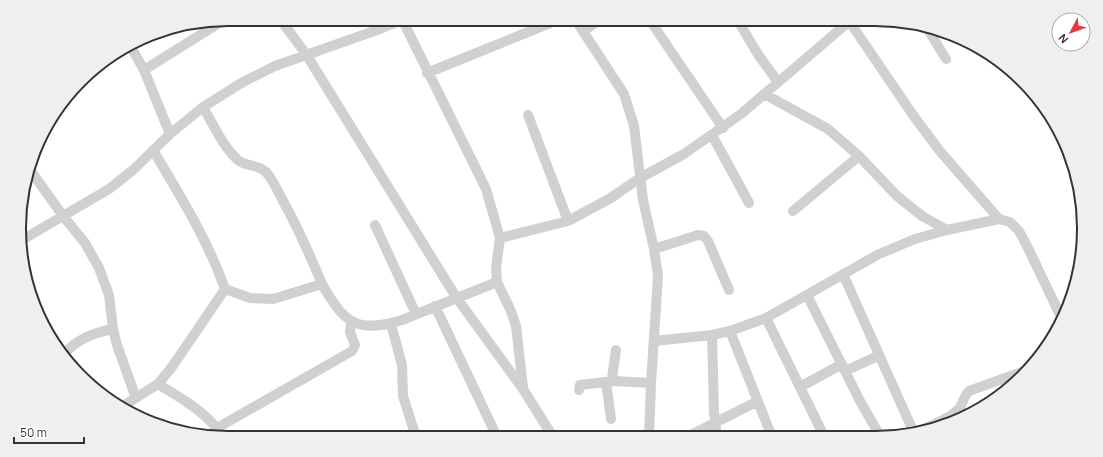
<svg xmlns="http://www.w3.org/2000/svg" width="1103" height="457" font-family="Manrope,sans-serif">
	<style>
		.lines { fill: none; stroke-linecap: round; stroke-linejoin: round }
		.street { stroke: #d0d0d0; stroke-width: 10 }
		.rim { fill: none; stroke: #333; stroke-width: 2 }
	</style>
	<rect width="100%" height="100%" fill="#fff"/>
	<g class="lines">
		<path class="street" d="M280,19L306,54L456,297L523,389L553,437
			M575,19L624,94L634,126L643,200L654,249L658,276L651,383L649,437
			M649,19L723,128
			M737,19L759,56L778,82
			M849,21L913,115L939,150L999,219
			M927,28L946,59
			M583,31L601,19
			M144,70L224,20
			M427,73L560,19
			M764,94L828,129L859,156L897,196L922,216L947,230L999,219L1010,222L1019,231L1027,246L1062,319
			M203,107C213,124 223,147 238,160C246,167 258,164 266,172C273,180 278,191 283,201C298,228 310,255 322,284
			M528,115L568,221
			M170,134L203,107L243,82L275,66L380,29L404,19
			M712,135L749,203
			M153,150C180,196 207,238 225,289L172,367L158,384C182,399 207,412 223,437
			M31,171L63,216L85,243L99,268L109,295L113,329L117,345L136,398
			M793,211L859,156
			M375,225L416,314
			M500,238L568,221L609,199L640,178L684,154L741,114L852,19
			M22,240L109,189L133,170L170,134L144,70L131,47
			M654,249L698,235L704,236L708,241L729,290
			M843,274L914,433
			M497,282L510,309L516,326L523,387
			M225,289L250,298L273,299L322,284C344,323 357,334 402,320L497,282L496,268L500,238L486,189L402,19
			M807,295L860,401L880,436
			M435,306L497,437
			M766,318L824,436
			M391,324L402,365L403,396L416,437
			M730,331L766,318L879,254L915,239L947,230
			M712,335L714,412L717,437
			M654,341L712,335L730,331L772,437
			M616,350L612,378L614,381L651,383
			M63,355C77,339 93,333 113,329
			M845,371L878,356
			M606,382L611,419
			M800,387L842,364
			M579,390L580,385L614,381
			M123,406L158,384
			M217,428L352,351L355,345L350,332L351,322
			M922,430C933,424 953,418 960,407C964,401 963,397 969,391L1027,370
			M687,437L758,401"/>
	</g>
	<path d="M0 0H1103V457H0ZM228 26H875A202 202 0 0 1 1077 228V229A202 202 0 0 1 875 431H228A202 202 0 0 1 26 229V228A202 202 0 0 1 228 26Z" fill="#efefef" fill-rule="evenodd"/>
	<path class="rim" d="M228 26H875A202 202 0 0 1 1077 228V229A202 202 0 0 1 875 431H228A202 202 0 0 1 26 229V228A202 202 0 0 1 228 26Z"/>
	<g transform="translate(1071 32) rotate(229)"><circle r="19" fill="#ffffff" stroke="#adadad"/>
	<path d="M0-3L7 15L0 10L-7 15Z" fill="#e63946"/>
	<text y="-6" font-size="11" font-weight="bold" text-anchor="middle" fill="#333333">N</text>
	</g>
	<path d="M14 437v6h70v-6" fill="none" stroke="#333333" stroke-width="2"/>
	<text x="20" y="437" font-size="12" fill="#333333" stroke="#ffffff" stroke-width="3" paint-order="stroke">50 m</text>
</svg>
